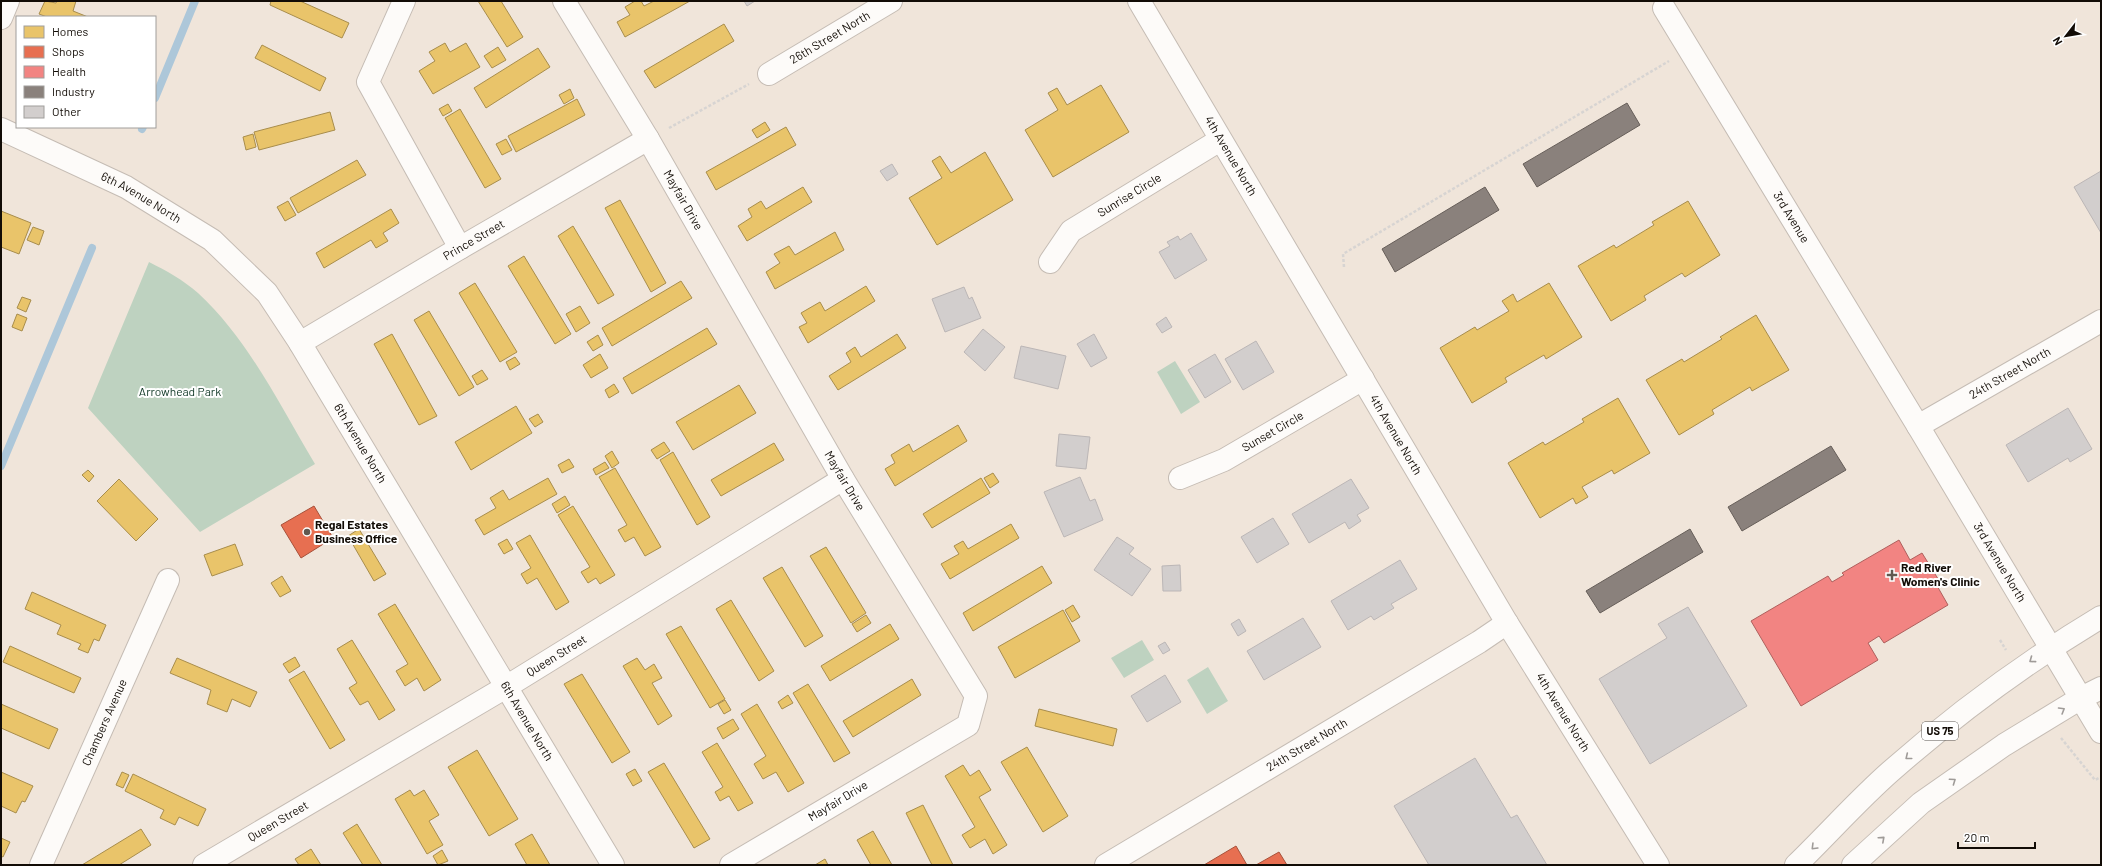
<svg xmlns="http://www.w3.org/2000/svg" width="2102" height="866" font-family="Barlow,sans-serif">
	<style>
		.green { fill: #bed2c0 }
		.homes { fill: #e9c46a; stroke: #a88d4c }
		.shops { fill: #e76f51; stroke: #a7513a }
		.health { fill: #f28482; stroke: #af605d }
		.industry { fill: #8a817c; stroke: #665e59 }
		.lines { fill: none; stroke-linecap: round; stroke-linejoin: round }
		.stream { stroke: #adc7d9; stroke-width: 8 }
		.building { fill: #d2cecd; stroke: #bbb6b6 }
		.minor-casing { stroke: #c5bcb4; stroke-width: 24 }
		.major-casing { stroke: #c5bcb4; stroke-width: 24 }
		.path { stroke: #d7d4d2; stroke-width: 2.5; stroke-dasharray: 3 2; stroke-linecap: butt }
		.minor { stroke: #fdfbf9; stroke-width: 22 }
		.major { stroke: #fdfbf9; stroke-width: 22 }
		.oneway { stroke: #9f9b98 }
		.poi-dot { fill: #605850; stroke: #fff; stroke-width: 1.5 }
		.labels { text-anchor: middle; stroke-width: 4; stroke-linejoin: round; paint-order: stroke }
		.shield { fill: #fff; stroke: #595551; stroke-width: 1 }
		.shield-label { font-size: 11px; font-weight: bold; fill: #120c06 }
		.street-label { font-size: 12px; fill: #120c06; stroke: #fff }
		.park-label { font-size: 12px; fill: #103826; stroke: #fff }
		.poi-label { font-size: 12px; font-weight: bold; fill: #120c06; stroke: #fff; text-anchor: start }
	</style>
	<rect width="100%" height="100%" fill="#f0e5da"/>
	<path class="green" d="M149,262C167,271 183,280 198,293C249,340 280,406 315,464L200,532L88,408Z
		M1175,361L1200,402L1181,414L1157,372Z
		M1142,640L1154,660L1124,678L1111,658Z
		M1208,667L1228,701L1207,714L1187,680Z"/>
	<path class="homes" d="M45,1L56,3L57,1H76L73,11L88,17H47L39,14Z
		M271,1H300L349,23L342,38L270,5Z
		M478,1H501L523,37L507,47Z
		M635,1H641L644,6L654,1H690L625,37L617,22L630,15L625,7Z
		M724,24L734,41L655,88L644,71Z
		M445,43L450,52L466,43L480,67L433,94L419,71L435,61L429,52Z
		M262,45L326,78L320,91L255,58Z
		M498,47L506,60L492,68L484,56Z
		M538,48L550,67L486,108L474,88Z
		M1101,85L1129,132L1053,177L1025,130L1058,110L1048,93L1057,88L1067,105Z
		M570,89L574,98L564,104L559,95Z
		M577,99L585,115L516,152L508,136Z
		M448,104L452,111L443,116L439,109Z
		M460,109L501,179L485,188L445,118Z
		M330,112L335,130L259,150L254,132Z
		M765,122L770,130L757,138L752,130Z
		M786,127L796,145L716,190L706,172Z
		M253,134L256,147L246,150L243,137Z
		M506,139L512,150L502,155L496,144Z
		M985,152L1013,200L937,245L909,198L942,178L932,161L940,156L951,173Z
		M357,160L366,175L298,213L290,198Z
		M803,187L812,202L747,241L738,226L752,217L748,209L761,201L766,209Z
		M620,200L666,283L651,292L605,208Z
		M288,201L296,215L285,221L277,207Z
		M1688,201L1720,255L1685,277L1682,273L1644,296L1646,300L1611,321L1578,266L1614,245L1616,248L1654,225L1652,222Z
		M391,209L399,223L383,233L388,241L376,248L371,240L324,268L316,253Z
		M1,211L31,223L19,254L1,247Z
		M573,226L614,295L598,304L558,236Z
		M33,227L44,231L39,245L27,240Z
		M835,232L844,250L775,289L766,272L780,263L774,254L789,246L795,255Z
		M524,256L571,334L555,344L508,266Z
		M681,281L692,298L612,346L602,328Z
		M475,283L517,352L500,362L459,293Z
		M1549,283L1582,337L1546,359L1544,355L1505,378L1507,382L1472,403L1440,348L1475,327L1477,330L1509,311L1502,301L1513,294L1517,302Z
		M866,286L875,301L808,343L799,327L807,323L801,313L820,302L825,311Z
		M22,297L31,300L26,312L17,308Z
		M580,306L590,323L576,332L566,314Z
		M429,311L474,387L459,396L414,320Z
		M17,314L27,318L22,331L12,327Z
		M1756,315L1789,370L1752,391L1750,387L1712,410L1714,414L1679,435L1646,380L1682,359L1684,362L1722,339L1720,337Z
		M707,328L717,344L632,394L623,378Z
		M392,334L437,416L419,425L374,344Z
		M897,334L906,348L838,390L829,376L851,362L846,353L855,347L861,357Z
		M598,335L603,345L593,351L587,342Z
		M600,354L608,368L591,378L583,365Z
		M515,357L520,364L510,370L506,362Z
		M482,370L488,379L477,385L472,376Z
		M614,384L619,392L609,398L605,390Z
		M739,385L756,413L693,450L676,422Z
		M1618,398L1650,453L1614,474L1612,470L1582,487L1588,497L1576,504L1573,498L1540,518L1508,463L1543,442L1545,445L1584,422L1582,419Z
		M516,406L532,433L471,470L455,442Z
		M538,414L543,422L535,427L529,419Z
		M958,425L967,441L895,486L885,469L895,463L891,455L909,444L913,452Z
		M664,442L670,451L657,459L651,450Z
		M774,443L784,460L721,496L711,480Z
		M612,451L619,463L612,468L605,456Z
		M673,452L710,517L697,525L660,460Z
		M569,459L574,467L562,473L558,465Z
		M605,462L609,468L596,475L593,469Z
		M615,468L661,547L645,556L634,537L625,542L618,530L627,525L599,477Z
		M88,470L94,476L89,482L82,475Z
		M993,473L999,482L990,488L984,478Z
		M548,478L557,494L484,535L475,520L496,508L490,498L503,490L509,500Z
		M981,478L990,493L932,528L923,514Z
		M119,479L158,519L136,541L97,501Z
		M565,496L570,505L557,513L552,504Z
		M573,506L615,575L600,584L596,578L588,583L581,572L590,567L558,515Z
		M1011,524L1019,538L950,579L941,564L959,554L954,546L963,541L968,549Z
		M359,529L386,574L374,581L348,536Z
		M530,535L569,602L556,610L537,578L527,584L521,574L531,568L516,543Z
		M507,539L513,549L504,554L498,544Z
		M235,544L243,565L212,576L204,555Z
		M826,547L866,613L851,623L810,556Z
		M1042,566L1052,583L973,631L963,613Z
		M782,567L823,636L805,647L763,578Z
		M282,576L291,591L280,597L271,583Z
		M32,592L106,625L99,641L94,639L88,653L78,649L81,644L57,634L61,625L25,609Z
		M731,600L774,671L759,681L716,609Z
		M395,604L441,680L424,691L417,678L405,686L396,671L408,664L378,614Z
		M1073,605L1080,617L1072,622L1065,610Z
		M1063,610L1080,641L1015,678L998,647Z
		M866,615L871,623L857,632L852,624Z
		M890,624L899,639L830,681L821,666Z
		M681,626L725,699L710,708L666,634Z
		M352,640L395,710L379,720L368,701L360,705L349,688L357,683L337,649Z
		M10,646L81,678L74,693L3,662Z
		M295,657L300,666L289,673L283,664Z
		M177,658L257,692L250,707L232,699L227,712L207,704L211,690L170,673Z
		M637,658L645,670L654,664L662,678L652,683L672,716L658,725L623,666Z
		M304,671L345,740L330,749L289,680Z
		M582,674L630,752L612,763L564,684Z
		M912,679L921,695L853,737L843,721Z
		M808,684L850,753L834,762L793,693Z
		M788,695L793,703L782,709L778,702Z
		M725,700L731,710L724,714L718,704Z
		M1,704L58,729L49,749L1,728Z
		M757,704L804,783L788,792L776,772L763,779L754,764L766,756L741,714Z
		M1039,709L1117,729L1113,746L1035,726Z
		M733,719L739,729L723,739L717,728Z
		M717,743L753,803L738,811L729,796L720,801L715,792L723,787L702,752Z
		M1027,747L1068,816L1043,832L1001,762Z
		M477,750L518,819L489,836L448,767Z
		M664,763L710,839L694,848L648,772Z
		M963,765L970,776L979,770L991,790L979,797L1007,845L993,854L985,839L970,848L962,835L975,827L945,776Z
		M635,769L642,781L633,786L626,774Z
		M1,772L33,786L25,802L22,801L16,813L1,806Z
		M122,772L129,775L123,788L116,785Z
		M133,774L206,809L198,826L179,817L175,825L160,818L164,810L125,791Z
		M410,790L414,796L424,790L439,815L429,821L443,845L427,854L395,799Z
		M923,805L953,865H932L906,813Z
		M357,824L382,865H363L343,833Z
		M141,829L151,845L119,865H82Z
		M873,831L892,865H871L857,840Z
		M532,834L550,865H527L515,844Z
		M1,838L10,842L3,857L1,856Z
		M311,849L321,865H299L295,859Z
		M442,850L448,861L438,865L433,856Z
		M825,859L828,865H815Z"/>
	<path class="shops" d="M314,506L333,538L301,558L281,525Z
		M1236,846L1247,865H1204Z
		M1279,852L1287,865H1256Z"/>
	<path class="health" d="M1899,540L1910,560L1922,553L1940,582L1936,584L1948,605L1884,643L1879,636L1868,643L1878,660L1801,706L1751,621L1828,576L1832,582L1844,575L1842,573Z"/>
	<path class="industry" d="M1627,103L1640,125L1537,187L1523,164Z
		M1485,187L1499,210L1395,272L1382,249Z
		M1831,446L1846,470L1742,531L1728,507Z
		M1690,529L1703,552L1600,613L1586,591Z"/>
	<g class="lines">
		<path class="stream" d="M155,98L195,1
			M142,129L143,127
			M1,466L92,248"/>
	</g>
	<path class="building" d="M744,1H755L747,6Z
		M892,164L898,174L887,181L880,171Z
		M2101,171V233L2074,187Z
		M1191,233L1207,260L1175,279L1159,252L1170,246L1167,242L1178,236L1180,240Z
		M964,287L969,299L972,297L981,318L945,332L932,299Z
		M1166,317L1172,327L1162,333L1156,324Z
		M983,329L1005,347L985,371L964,352Z
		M1094,334L1107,358L1091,367L1077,344Z
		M1256,341L1274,372L1243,390L1225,359Z
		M1021,346L1066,356L1058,389L1014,378Z
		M1215,354L1231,382L1205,398L1188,370Z
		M2068,408L2092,449L2070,462L2068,458L2028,482L2006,445Z
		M1059,434L1090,437L1086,469L1056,466Z
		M1080,477L1090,501L1095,499L1103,520L1064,537L1044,492Z
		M1351,479L1369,508L1357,515L1361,521L1349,529L1345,522L1309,543L1292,514Z
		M1273,518L1289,544L1257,563L1241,537Z
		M1117,537L1134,548L1129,554L1151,569L1132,596L1094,570Z
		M1400,560L1417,589L1391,604L1394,608L1374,620L1371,616L1348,630L1331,601Z
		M1180,565L1181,591H1163L1162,566Z
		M1688,607L1747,706L1650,764L1599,679L1667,638L1658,624Z
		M1303,618L1321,647L1264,680L1247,651Z
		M1239,619L1246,631L1238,636L1231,624Z
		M1165,642L1170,650L1163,654L1158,646Z
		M1165,675L1181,702L1147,722L1131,696Z
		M1475,758L1511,818L1517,815L1547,865H1429L1394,806Z"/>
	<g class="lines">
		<g class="minor-casing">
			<g id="minor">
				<path d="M404,1L368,82L460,248"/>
				<path id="s1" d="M564,1L648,139L843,479L976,696L968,725L731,865"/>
				<path id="s2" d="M1139,1L1507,623L1658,865"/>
				<path id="s3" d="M1664,8L1918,426L2101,732"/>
				<path d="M1,18L8,1"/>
				<path id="s4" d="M769,74L891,1"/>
				<path id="s5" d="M1,129L126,187L212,240L267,293L300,343L613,865"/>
				<path id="s6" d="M1050,262L1071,231L1220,140"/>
				<path id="s7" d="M300,343L460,248L648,139"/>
				<path id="s8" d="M1918,426L2101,321"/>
				<path id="s9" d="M1180,478L1224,460L1363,379"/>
				<path id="s10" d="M41,865L168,580"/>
				<path id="s11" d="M204,865L506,687L843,479"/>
				<path id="s12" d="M1106,865L1479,642L1507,623"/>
			</g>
		</g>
		<g class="major-casing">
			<path id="major" d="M1796,865C1828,834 1858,800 1891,771C1956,714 2026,662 2101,617
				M1853,865L1921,803L2004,745L2081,698L2101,688"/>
		</g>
		<path class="path" d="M669,128L749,84
			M1344,267L1343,254L1669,61
			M2000,640L2006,650
			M2061,738L2095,780L2101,777"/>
		<use href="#minor" class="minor"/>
		<use href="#major" class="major"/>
	</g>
	<defs><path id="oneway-chevron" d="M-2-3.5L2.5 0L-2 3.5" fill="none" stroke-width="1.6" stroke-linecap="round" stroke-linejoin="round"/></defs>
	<g class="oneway">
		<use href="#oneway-chevron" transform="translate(2032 660) rotate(144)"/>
		<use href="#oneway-chevron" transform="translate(2062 710) rotate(-31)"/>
		<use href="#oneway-chevron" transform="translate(1908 757) rotate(141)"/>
		<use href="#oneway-chevron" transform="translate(1953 781) rotate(-35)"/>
		<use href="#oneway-chevron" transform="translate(1882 839) rotate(-42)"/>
		<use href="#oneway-chevron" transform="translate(1814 847) rotate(135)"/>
	</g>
	<g class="poi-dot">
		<circle cx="307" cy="532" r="4"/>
		<path d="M1890 569h4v4h4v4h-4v4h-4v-4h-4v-4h4z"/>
	</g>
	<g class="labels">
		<rect class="shield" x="1922" y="722" width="36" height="18" rx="3"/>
		<g class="shield-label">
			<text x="1940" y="735">US 75</text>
		</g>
		<g class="street-label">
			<text dy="4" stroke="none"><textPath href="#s4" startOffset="71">26th Street North</textPath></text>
			<text dy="4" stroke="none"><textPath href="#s2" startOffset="180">4th Avenue North</textPath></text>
			<text dy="4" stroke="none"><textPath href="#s6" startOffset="106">Sunrise Circle</textPath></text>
			<text dy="4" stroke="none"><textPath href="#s5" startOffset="156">6th Avenue North</textPath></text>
			<text dy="4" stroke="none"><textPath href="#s1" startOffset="232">Mayfair Drive</textPath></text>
			<text dy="4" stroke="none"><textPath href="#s3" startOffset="245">3rd Avenue</textPath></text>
			<text dy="4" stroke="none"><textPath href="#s7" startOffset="202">Prince Street</textPath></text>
			<text dy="4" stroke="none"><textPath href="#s8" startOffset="106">24th Street North</textPath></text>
			<text dy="4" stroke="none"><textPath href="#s9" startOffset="104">Sunset Circle</textPath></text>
			<text dy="4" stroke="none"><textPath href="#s2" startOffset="504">4th Avenue North</textPath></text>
			<text dy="4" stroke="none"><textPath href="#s5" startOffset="492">6th Avenue North</textPath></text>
			<text dy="4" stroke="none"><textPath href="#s1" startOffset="556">Mayfair Drive</textPath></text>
			<text dy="4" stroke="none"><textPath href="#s3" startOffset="648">3rd Avenue North</textPath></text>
			<text dy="4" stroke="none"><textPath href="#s11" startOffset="410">Queen Street</textPath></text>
			<text dy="4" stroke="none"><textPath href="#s2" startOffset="828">4th Avenue North</textPath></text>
			<text dy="4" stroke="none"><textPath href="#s5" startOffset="816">6th Avenue North</textPath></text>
			<text dy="4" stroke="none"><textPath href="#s10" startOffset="156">Chambers Avenue</textPath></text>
			<text dy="4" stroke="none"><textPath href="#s12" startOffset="234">24th Street North</textPath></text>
			<text transform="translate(838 801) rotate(-31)" y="4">Mayfair Drive</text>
			<text dy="4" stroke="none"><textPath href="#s11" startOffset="86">Queen Street</textPath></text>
		</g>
		<g class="park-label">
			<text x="180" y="396">Arrowhead Park</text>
		</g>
		<g class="poi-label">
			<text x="315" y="529">Regal Estates<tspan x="315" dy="14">Business Office</tspan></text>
			<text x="1901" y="572">Red River<tspan x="1901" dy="14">Women's Clinic</tspan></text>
		</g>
	</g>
	<rect width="2102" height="866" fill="none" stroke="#120c06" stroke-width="4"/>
	<rect x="16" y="16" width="140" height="112" fill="#ffffff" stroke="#a09e9b"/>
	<rect x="24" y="26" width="20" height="12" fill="#e9c46a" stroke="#a09e9b"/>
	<text x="52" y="36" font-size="12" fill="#120c06">Homes</text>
	<rect x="24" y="46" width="20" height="12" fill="#e76f51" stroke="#a09e9b"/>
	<text x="52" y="56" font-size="12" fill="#120c06">Shops</text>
	<rect x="24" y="66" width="20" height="12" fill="#f28482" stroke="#a09e9b"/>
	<text x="52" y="76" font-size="12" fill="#120c06">Health</text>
	<rect x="24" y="86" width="20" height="12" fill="#8a817c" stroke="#a09e9b"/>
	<text x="52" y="96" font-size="12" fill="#120c06">Industry</text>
	<rect x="24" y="106" width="20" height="12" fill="#d2cecd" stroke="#a09e9b"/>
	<text x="52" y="116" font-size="12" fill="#120c06">Other</text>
	<g transform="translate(2066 36) rotate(239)" stroke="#ffffff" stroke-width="3" paint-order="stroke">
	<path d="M0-3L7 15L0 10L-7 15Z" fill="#120c06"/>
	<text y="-6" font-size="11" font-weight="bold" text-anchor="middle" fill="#120c06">N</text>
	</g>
	<path d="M1958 842v6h77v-6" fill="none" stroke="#120c06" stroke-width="2"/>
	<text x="1964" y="842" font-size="12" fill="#120c06" stroke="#ffffff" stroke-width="3" paint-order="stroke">20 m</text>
</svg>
